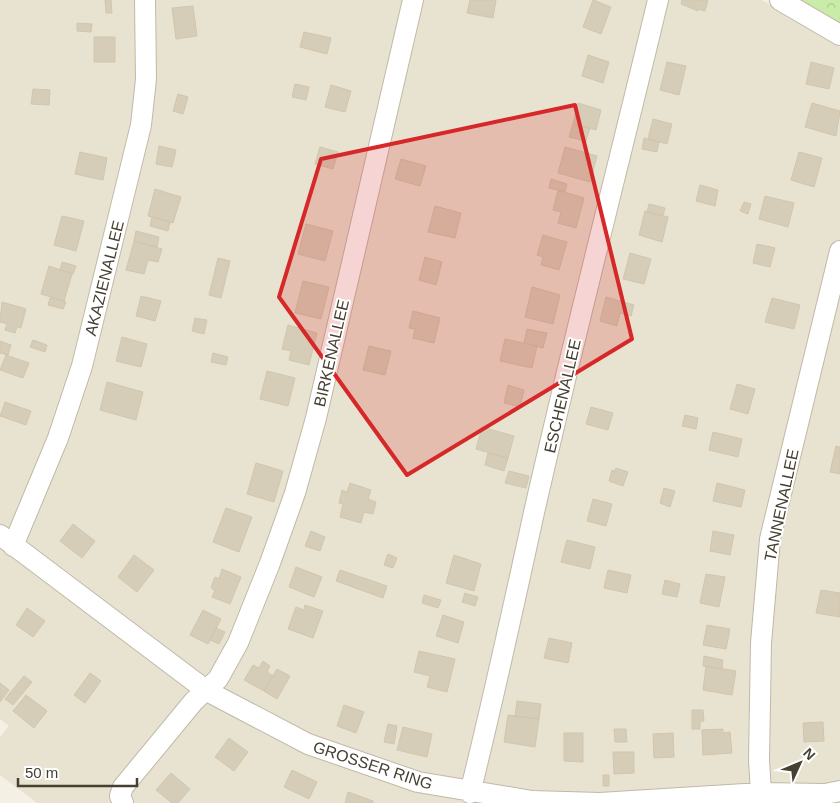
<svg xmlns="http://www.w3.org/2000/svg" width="840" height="803" font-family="Arial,sans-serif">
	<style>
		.residential { fill: #e8e3d1 }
		.forest { fill: url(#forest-crowns) }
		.building { fill: #d6cdb8; stroke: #d2c5ab }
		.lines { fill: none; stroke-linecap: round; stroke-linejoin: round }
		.minor-casing { stroke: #c0b9a6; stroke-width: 22 }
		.minor { stroke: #fff; stroke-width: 20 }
		.marked { fill: #d62828; fill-opacity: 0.2; stroke: #d62828; stroke-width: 4; stroke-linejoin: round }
		.labels { text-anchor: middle; stroke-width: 4; stroke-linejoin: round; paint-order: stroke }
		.street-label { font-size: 16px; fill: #464033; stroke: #fff }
	</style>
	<defs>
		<pattern id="forest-crowns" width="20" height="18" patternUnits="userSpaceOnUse" patternTransform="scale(1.25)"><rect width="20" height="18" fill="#c9eca8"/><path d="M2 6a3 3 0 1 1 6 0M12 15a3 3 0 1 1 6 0" fill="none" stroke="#aecb91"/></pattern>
	</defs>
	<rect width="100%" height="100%" fill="#f4f0e4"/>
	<path class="residential" d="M0,0H762L840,47V803H37L0,775V737L9,726L0,719Z"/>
	<path class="forest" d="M798,0H840V25Z"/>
	<path class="building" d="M105,0H111L112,13H106Z
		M470,0H496L493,18L467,13Z
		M593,0L611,7L601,34L583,27Z
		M682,0H708L705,11L698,9V11L681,4Z
		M193,6L197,36L176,39L172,8Z
		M77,23L92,24L91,32L77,31Z
		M304,32L331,38L327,54L300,47Z
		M94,37H115V62H94Z
		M588,55L609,62L603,83L582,76Z
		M667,62L686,66L679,95L660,90Z
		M811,62L834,68L829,89L806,84Z
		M295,84L309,87L306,100L292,97Z
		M331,85L351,91L345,112L325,107Z
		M33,89L50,90L49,105L31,104Z
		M178,94L188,97L183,114L173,111Z
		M578,103L601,110L596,130L573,124Z
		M812,103L840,111L836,136L805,127Z
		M653,119L672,124L667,144L648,139Z
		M573,124L590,128L586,141L569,137Z
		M644,138L659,142L657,152L642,149Z
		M159,146L176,150L172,167L156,164Z
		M320,147L338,152L333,169L315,164Z
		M565,147L597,156L590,182L558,173Z
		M80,152L107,158L103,180L75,174Z
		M799,152L822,158L814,187L791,180Z
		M401,159L426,166L420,186L395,179Z
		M551,179L567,184L565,192L549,188Z
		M700,185L718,190L715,206L696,201Z
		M155,189L181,197L173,223L148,216Z
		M558,190L584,198L576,228L558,223L561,212L553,210Z
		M765,196L794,203L788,227L759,219Z
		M744,202L751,204L748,214L740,211Z
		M649,204L665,208L663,216L647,212Z
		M435,206L461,213L455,238L428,232Z
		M645,211L668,217L662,242L639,235Z
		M62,216L84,221L76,251L54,245Z
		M152,217L170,222L168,231L150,226Z
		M306,224L333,231L325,261L298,254Z
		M136,231L159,237L157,247L134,241Z
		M543,235L567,242L559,270L541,265L543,257L537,255Z
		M134,241L162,249L158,262L148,260L144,274L126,270Z
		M757,244L775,248L770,267L753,263Z
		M630,253L651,259L644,284L623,279Z
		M425,257L442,262L436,285L419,280Z
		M218,258L230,261L221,298L209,295Z
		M62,262L76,266L73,274L60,270Z
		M49,266L72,274L64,301L41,294Z
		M303,281L329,287L321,319L295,313Z
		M532,287L560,295L553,324L525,317Z
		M141,296L161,301L155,321L136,316Z
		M606,297L634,305L631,316L620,313L617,326L600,321Z
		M50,298L66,302L63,309L48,305Z
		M772,298L800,305L794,329L765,322Z
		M2,302L26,309L21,328L17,327L15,333L5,330L7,324L0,322Z
		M413,311L440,318L434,343L413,338L415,329L409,328Z
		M195,318L207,320L204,334L192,331Z
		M288,325L317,333L309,365L289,360L291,351L282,349Z
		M527,329L547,333L543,348L524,343Z
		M122,337L147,344L141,367L116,361Z
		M505,339L537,346L532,368L500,361Z
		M33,340L47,345L45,352L30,347Z
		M0,341L11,345L8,355L0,353Z
		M369,346L391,351L385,375L363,370Z
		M213,353L228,357L226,365L211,362Z
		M6,355L29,363L23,378L0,370Z
		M267,371L295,378L288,406L260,399Z
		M107,382L143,392L136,420L100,410Z
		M737,384L755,389L748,414L730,409Z
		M508,385L524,390L520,407L504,403Z
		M5,402L31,411L26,425L0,416Z
		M591,407L613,413L608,430L586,424Z
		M685,415L698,418L696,429L682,426Z
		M482,427L514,436L508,458L476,449Z
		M713,432L742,439L738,457L709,450Z
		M836,446L840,447V474L830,472Z
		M488,453L508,458L504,471L485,465Z
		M256,463L283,471L274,502L247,494Z
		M616,468L628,472L623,486L609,481L612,470L615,471Z
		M509,471L529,476L526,488L505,483Z
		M350,483L371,490L368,499L376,502L373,514L364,512L361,523L340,517L343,504L339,503L342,490L347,492Z
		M717,483L745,490L741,507L713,501Z
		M664,488L675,491L670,507L660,503Z
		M593,499L612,504L606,526L587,521Z
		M226,508L252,517L239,552L213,542Z
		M73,524L95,541L82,558L60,541Z
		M311,531L325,537L320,551L305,546Z
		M713,531L734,535L730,555L710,551Z
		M567,540L595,547L590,569L561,562Z
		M388,554L397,558L393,568L384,565Z
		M134,555L154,570L137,592L118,577Z
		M454,555L481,564L474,591L446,583Z
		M296,567L322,577L314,597L289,587Z
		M222,569L241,577L230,604L212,597L215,590L211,588L215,577L219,579Z
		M340,570L387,586L383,598L336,581Z
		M608,570L631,575L627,593L604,588Z
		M706,574L725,577L719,607L700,603Z
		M665,580L680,584L677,597L662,594Z
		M821,590L840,593V617L816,613Z
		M465,593L478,597L475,606L462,602Z
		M424,595L441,600L438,608L422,603Z
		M305,605L323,611L313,638L288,629L296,607L304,610Z
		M27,608L45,621L33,637L16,625Z
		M203,610L221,619L208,644L190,635Z
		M443,615L464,622L458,643L436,636Z
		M707,625L730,629L726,649L703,645Z
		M216,628L225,632L219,644L210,640Z
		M549,638L572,643L568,663L544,658Z
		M419,651L455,659L447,692L427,687L430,676L414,672Z
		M704,656L723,660L722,669L703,666Z
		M263,661L270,666L267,672L273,676L264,691L244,680L253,665L259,668Z
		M706,666L736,671L732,695L703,690Z
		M277,669L290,676L277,699L264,691Z
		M90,673L101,681L85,703L74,695Z
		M24,676L32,682L13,705L5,699Z
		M0,683L9,690L0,702Z
		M26,695L47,711L34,728L13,711Z
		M517,701L541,704L539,719L515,716Z
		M344,705L364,712L356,733L337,726Z
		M692,710H703L704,721H700V729H692Z
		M508,715L539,719L535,747L504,742Z
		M823,722L824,741L804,742L803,723Z
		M388,724L397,726L394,744L384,742Z
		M403,727L432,734L427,757L397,750Z
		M614,729H626L627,742H615Z
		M723,729V733L730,732L732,753L703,755L702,730Z
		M564,733H583V762L564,761Z
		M673,733L674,757L654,758L653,734Z
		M229,738L248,752L234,771L215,757Z
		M613,752H634V773L614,774Z
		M292,770L317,782L309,799L284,787Z
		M171,773L190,789L178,803H172L156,790Z
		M603,775H609V786H603Z
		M348,792L373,801V803H345Z"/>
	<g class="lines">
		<g class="minor-casing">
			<path id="minor" d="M780,0L840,35
				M0,535L207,691L308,744L418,782L532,801L600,803L761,793L825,794L840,791
				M13,546L58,438L82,366L118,219L141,125L146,79L145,0
				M470,793C493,701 513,609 533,517C572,344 617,172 658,0
				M761,793L759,760L761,643L770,539L840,251
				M123,803L120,796L123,787L194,701L218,679L238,643L270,563L295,493L316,418L413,0"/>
		</g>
		<use href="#minor" class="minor"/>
	</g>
	<path class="marked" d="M575,105L632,339L407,475L279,297L321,159Z"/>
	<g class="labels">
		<g class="street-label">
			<text transform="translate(104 278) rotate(-76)" y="6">AKAZIENALLEE</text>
			<text transform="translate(331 353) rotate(-77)" y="6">BIRKENALLEE</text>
			<text transform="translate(562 396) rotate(-77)" y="6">ESCHENALLEE</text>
			<text transform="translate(781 505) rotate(-78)" y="6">TANNENALLEE</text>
			<text transform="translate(373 765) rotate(18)" y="6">GROSSER RING</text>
		</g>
	</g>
	<g transform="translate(800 763) rotate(46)" stroke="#ffffff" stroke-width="4" paint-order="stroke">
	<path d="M0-4L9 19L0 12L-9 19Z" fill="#464033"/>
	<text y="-8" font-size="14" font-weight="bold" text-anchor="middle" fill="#464033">N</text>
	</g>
	<path d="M18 778v8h119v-8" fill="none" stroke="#464033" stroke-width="2.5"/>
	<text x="25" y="778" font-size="15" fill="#464033" stroke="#ffffff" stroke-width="4" paint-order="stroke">50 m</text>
</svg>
